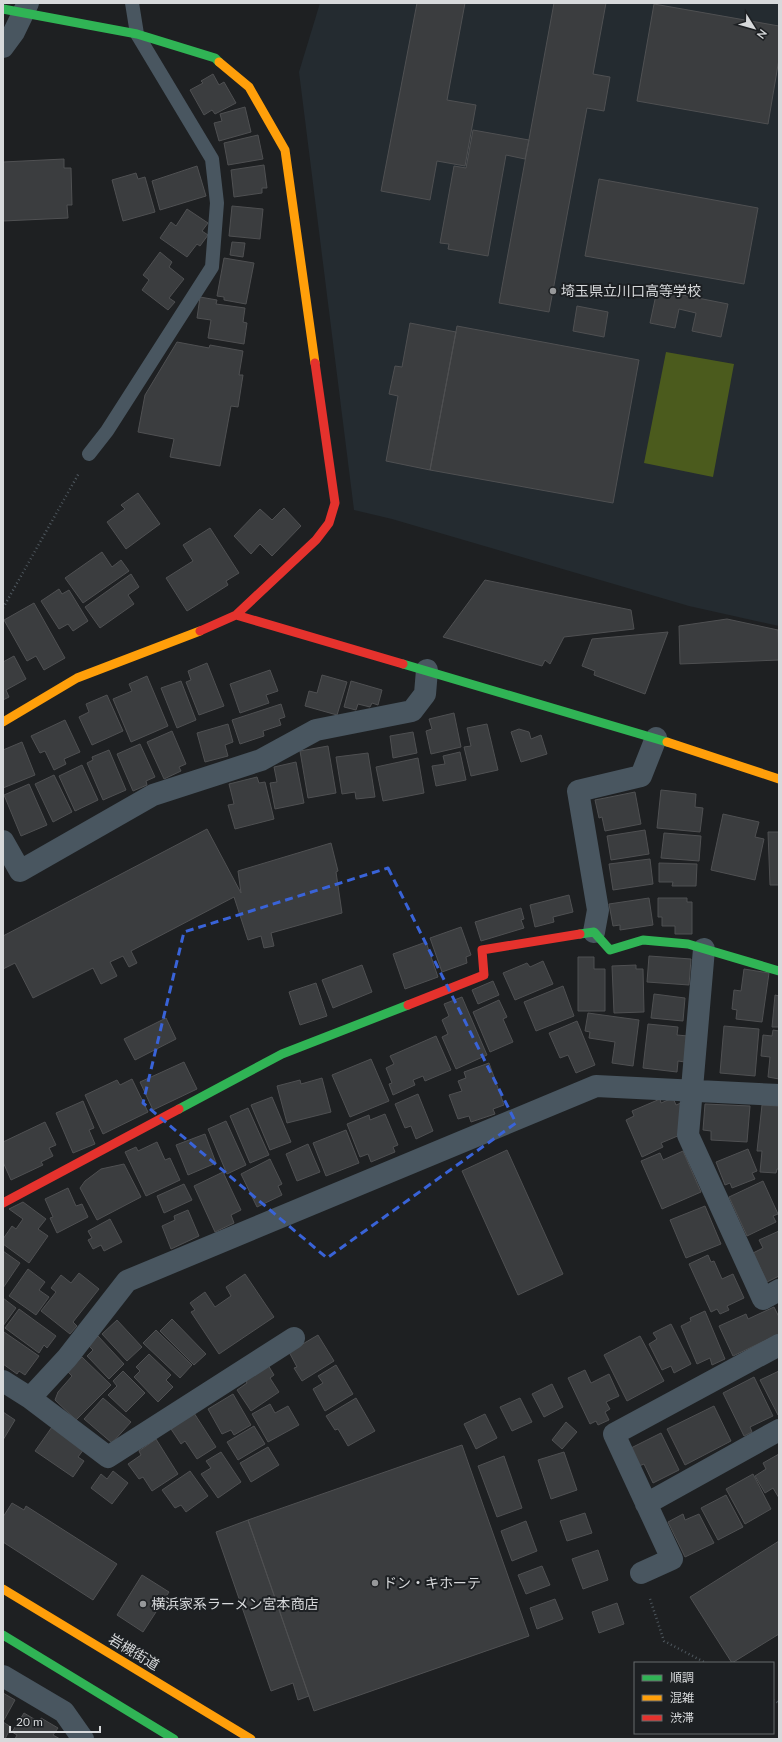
<svg xmlns="http://www.w3.org/2000/svg" width="782" height="1742" font-family="Lato,'Noto Sans JP',sans-serif">
	<style>
		.built { fill: #242b30 }
		.water { fill: #4b5b1d }
		.building { fill: #3b3d3f; stroke: #4f5052 }
		.lines { fill: none; stroke-linecap: round; stroke-linejoin: round }
		.path { stroke: #4e575e; stroke-width: 2.5; stroke-dasharray: 1 3; stroke-linecap: butt }
		.lane { stroke: #495660; stroke-width: 14 }
		.street { stroke: #495660; stroke-width: 22 }
		.fast { stroke: #30b455; stroke-width: 9 }
		.slow { stroke: #ff9f0a; stroke-width: 9 }
		.jam { stroke: #e5322d; stroke-width: 9 }
		.marked { fill: none; stroke: #3963d8; stroke-width: 3; stroke-dasharray: 8 5; stroke-linejoin: round }
		.poi-dot { fill: #96989a; stroke: #1d2023; stroke-width: 1.5 }
		.labels { text-anchor: middle; stroke-width: 4; stroke-linejoin: round; paint-order: stroke }
		.poi-label { font-size: 14px; fill: #d7d9db; stroke: #1d2023; text-anchor: start }
		.street-label { font-size: 14px; fill: #d7d9db; stroke: #1d2023 }
	</style>
	<rect width="100%" height="100%" fill="#1e2022"/>
	<path class="built" d="M320,3H779V626L689,606L392,519L354,510L299,72Z"/>
	<path class="water" d="M666,352L734,364L713,477L644,463Z"/>
	<path class="building" d="M417,3H465L447,100L476,105L465,166L437,161L430,200L381,191Z
		M554,3H606L593,74L610,77L604,111L587,108L549,312L499,303Z
		M654,4L779,26V59L768,124L637,101Z
		M213,74L219,85L224,82L236,103L215,114L212,110L204,115L190,90L203,83L201,81Z
		M245,107L251,132L219,141L214,123L222,121L220,114Z
		M473,130L529,140L525,159L506,155L488,256L448,249L449,244L440,243L454,166L466,168Z
		M258,135L263,159L228,165L224,143Z
		M64,159V168H71L72,205H67L68,218L3,221V162Z
		M264,165L267,188H262V193L234,197L231,170Z
		M197,166L206,196L160,210L152,181Z
		M136,173L138,179L145,177L155,212L123,221L112,180Z
		M599,179L758,208L744,284L585,256Z
		M232,206L263,209L260,239L229,236Z
		M187,209L208,223L202,231L208,235L200,246L197,244L187,257L160,238L171,222L176,226Z
		M232,242L245,243L243,257L230,255Z
		M160,252L172,262L169,267L184,279L169,298L175,302L168,310L142,290L149,280L143,275Z
		M224,258L254,263L246,304L224,300V297L217,296Z
		M657,290L728,304L721,337L692,331L696,313L679,309L675,328L650,323Z
		M200,297L217,300L216,304L245,308L243,322L247,323L244,344L208,338L211,320L197,318Z
		M577,306L608,312L604,337L573,331Z
		M410,323L456,332L430,470L386,461L398,396L389,394L395,366L402,367Z
		M457,326L639,360L613,503L430,470Z
		M177,342L209,348L210,345L243,351L239,375H243L238,407L231,406L220,466L170,457L174,439L138,432L145,395Z
		M138,493L160,524L126,549L107,522L125,509L121,505Z
		M284,508L301,526L272,556L260,544L251,554L234,536L260,509L272,520Z
		M210,528L239,573L226,581L228,585L187,611L166,578L193,561L183,545Z
		M102,552L112,567L121,560L129,571L83,603L65,578Z
		M131,574L139,587L128,595L134,604L100,628L85,607Z
		M485,580L631,610L634,629L564,637L550,664L545,660L542,666L443,637Z
		M59,589L62,594L69,590L88,621L73,631L68,624L59,629L41,601Z
		M34,603L65,658L44,670L36,656L27,661L4,620Z
		M727,619L778,630L779,660L680,664L679,626Z
		M668,632L645,694L594,675L595,671L582,666L592,639Z
		M14,656L26,679L6,690L9,697L3,700V662Z
		M207,663L224,706L199,715L186,682L191,680L188,671Z
		M270,670L278,691L266,695L269,703L240,713L230,684Z
		M322,675L347,682L337,715L305,706L309,691L317,693Z
		M147,676L168,726L131,742L113,699L132,691L129,684Z
		M181,681L196,720L177,728L161,688Z
		M351,681L382,690L378,705L372,703L370,707L358,704L356,710L344,707Z
		M107,695L123,731L92,745L79,717L89,712L86,704Z
		M281,704L285,717L279,719L281,725L263,731L264,736L240,744L232,720Z
		M454,713L461,747L431,754L426,731L432,729L429,719Z
		M65,720L80,752L64,759L66,764L54,770L45,751L40,753L31,736Z
		M228,724L233,742L225,745L228,756L205,762L197,733Z
		M487,724L498,770L471,776L464,747L471,746L467,728Z
		M519,729L529,732L531,739L541,735L547,754L521,762L511,732Z
		M172,731L186,764L179,767L181,771L164,779L147,742Z
		M413,732L417,753L393,758L390,736Z
		M22,742L35,775L3,788V750Z
		M140,744L155,777L146,781L147,785L133,791L117,754Z
		M328,746L336,793L308,798L300,751Z
		M109,750L126,790L103,800L87,763L93,760L92,757Z
		M460,752L466,780L436,786L432,766L445,764L443,756Z
		M368,753L375,797L356,799L355,792L342,794L336,757Z
		M418,758L424,793L383,801L376,767Z
		M296,762L304,803L275,809L270,783L277,782L274,767Z
		M82,765L98,800L75,811L59,776Z
		M54,775L72,812L53,822L35,784Z
		M257,777L259,783L265,782L274,819L235,829L228,805L234,804L229,784Z
		M29,784L47,825L21,836L4,795Z
		M661,790L696,794L695,807L703,808L700,832L657,828Z
		M635,792L641,824L605,831L602,817L599,818L595,800Z
		M723,814L759,822L755,837L764,839L755,880L711,870Z
		M207,829L241,893L238,871L331,843L338,871L336,872L342,913L271,933L274,946L264,948L261,936L248,940L234,897L131,951L137,963L129,967L123,956L110,962L117,976L101,984L93,968L33,998L15,963L3,969V936Z
		M645,830L649,854L611,860L607,836Z
		M768,832H779V885H770Z
		M664,833L701,836L699,861L661,858Z
		M650,859L653,884L613,890L609,864Z
		M659,863L697,864L696,886H672L673,882H659Z
		M569,895L573,912L553,917L554,922L535,927L530,905Z
		M649,898L653,925L620,930V925L613,926L609,904Z
		M658,898H687V902H692V934H675V926H662V917H658Z
		M521,908L524,919L521,920L524,928L481,941L475,922Z
		M461,927L471,955L466,957L467,963L442,972L430,938Z
		M426,942L438,977L405,989L393,954Z
		M649,956L691,959L689,985L647,982Z
		M578,957H594V969H605V1011H578Z
		M543,961L553,984L515,1000L503,973L527,963L530,967Z
		M362,965L372,992L333,1008L322,980Z
		M636,965V969H643L644,1012L614,1013L612,966Z
		M744,969L769,973L762,1022L736,1019L737,1010L732,1009L734,990L741,991Z
		M493,981L499,995L478,1004L472,990Z
		M316,983L327,1016L300,1025L289,992Z
		M563,986L574,1016L536,1031L524,1002Z
		M654,994L685,998L683,1021L651,1018Z
		M775,995L779,996V1027H772Z
		M462,997L487,1055L456,1069L442,1037L448,1034L442,1020L449,1016L444,1004Z
		M499,1000L507,1017L503,1019L513,1042L490,1052L473,1012Z
		M588,1013L639,1020L633,1066L612,1063L615,1042L589,1038L590,1032L585,1031Z
		M166,1018L176,1039L135,1060L124,1039Z
		M577,1021L595,1065L576,1073L568,1055L560,1058L549,1033Z
		M648,1024L678,1027L677,1035L688,1036L685,1062L678,1061L677,1072L643,1068Z
		M724,1026L759,1029L755,1076L720,1073Z
		M773,1030L779,1031V1079L768,1077L770,1057L761,1056L763,1035L772,1036Z
		M436,1036L451,1070L425,1081L423,1076L413,1080L415,1085L393,1095L389,1084L392,1083L386,1068L394,1064L390,1056Z
		M371,1059L389,1101L350,1117L332,1075Z
		M184,1062L197,1089L153,1110L140,1082Z
		M489,1063L504,1105L493,1109L495,1114L471,1122L469,1116L458,1119L449,1095L462,1091L458,1081L466,1078L464,1072Z
		M322,1078L331,1112L287,1123L277,1086L300,1080L301,1084Z
		M132,1079L148,1112L103,1134L85,1095L117,1080L120,1085Z
		M418,1094L433,1131L416,1139L411,1126L405,1128L395,1104Z
		M272,1097L291,1142L270,1150L251,1105Z
		M673,1098L676,1105L681,1103L680,1135L661,1143L663,1147L642,1157L626,1120L634,1116L632,1111L660,1099L661,1103Z
		M83,1101L94,1128L89,1130L95,1144L73,1153L56,1113Z
		M705,1104L750,1106L747,1142L711,1140V1131L703,1130Z
		M762,1105L779,1106V1169H777L776,1173L760,1172L762,1151H757Z
		M248,1108L269,1155L250,1163L230,1116Z
		M385,1114L398,1145L393,1147L395,1152L371,1162L368,1154L360,1157L347,1124L369,1115L370,1120Z
		M226,1121L246,1165L227,1174L208,1129Z
		M45,1122L56,1145L49,1148L53,1156L41,1162L43,1165L11,1180L3,1162V1142Z
		M346,1130L359,1163L326,1176L313,1143Z
		M205,1134L216,1163L188,1175L176,1145Z
		M157,1142L165,1160L170,1158L180,1180L146,1196L125,1152L136,1147L138,1151Z
		M308,1144L320,1172L297,1181L286,1154Z
		M748,1149L757,1171L752,1173L755,1179L732,1188L730,1183L725,1185L716,1162Z
		M507,1150L563,1274L518,1295L462,1171Z
		M683,1151L701,1192L662,1209L641,1161L660,1153L663,1160Z
		M270,1159L282,1184L278,1186L282,1195L257,1207L241,1174Z
		M124,1164L141,1197L97,1220L80,1188L85,1181L101,1169Z
		M223,1172L241,1210L231,1215L234,1223L215,1232L194,1186Z
		M763,1181L778,1214L773,1216L776,1222L747,1236L729,1197Z
		M184,1184L192,1200L164,1213L157,1196Z
		M68,1188L76,1206L82,1204L88,1217L57,1233L50,1218L53,1217L45,1199Z
		M23,1202L46,1219L38,1229L48,1236L29,1263L3,1244V1239L12,1226L16,1229L23,1219L9,1209Z
		M705,1206L721,1244L686,1258L670,1220Z
		M188,1210L199,1236L171,1249L162,1226L175,1220L174,1216Z
		M110,1219L122,1242L104,1251L101,1245L93,1249L88,1240L92,1238L88,1231Z
		M779,1231V1276L767,1282L753,1253L763,1248L759,1240Z
		M3,1251L20,1263L3,1288Z
		M708,1255L711,1262L714,1261L722,1279L733,1274L744,1298L727,1306L729,1310L720,1314L717,1309L711,1312L689,1264Z
		M28,1269L45,1282L39,1290L49,1297L36,1315L9,1296Z
		M79,1273L99,1289L73,1322L77,1326L70,1334L41,1311L56,1292L51,1288L61,1275L71,1283Z
		M245,1274L274,1317L219,1354L191,1312L195,1310L190,1303L205,1292L215,1307L231,1296L226,1287Z
		M3,1298L16,1308L3,1326Z
		M774,1307L779,1317V1334L733,1356L719,1326L746,1314L748,1319Z
		M19,1309L56,1336L47,1348L44,1345L39,1353L5,1328Z
		M705,1311L725,1359L712,1365L710,1358L697,1364L681,1326L691,1321L690,1318Z
		M172,1319L206,1354L194,1365L160,1331Z
		M117,1320L142,1347L127,1361L102,1334Z
		M671,1324L691,1364L674,1373L671,1366L662,1370L649,1344L657,1339L653,1333Z
		M156,1330L192,1365L180,1378L143,1343Z
		M4,1332L39,1356L25,1375L19,1371L17,1374L3,1364Z
		M318,1335L334,1361L302,1381L294,1368L297,1367L289,1352Z
		M98,1336L124,1364L109,1379L87,1356L93,1350L88,1345Z
		M640,1336L664,1381L627,1401L604,1355Z
		M149,1354L171,1375L166,1380L173,1387L158,1402L134,1377L140,1371L136,1367Z
		M82,1357L111,1385L76,1420L55,1400L58,1392L72,1376L67,1371Z
		M268,1365L274,1375L270,1378L279,1392L251,1411L237,1390L247,1383L245,1379Z
		M336,1365L353,1394L325,1411L313,1389L323,1383L318,1376Z
		M585,1370L591,1383L609,1374L619,1396L606,1402L610,1409L605,1412L609,1420L598,1425L596,1421L590,1424L568,1378Z
		M123,1371L145,1393L126,1412L108,1395L117,1386L113,1381Z
		M779,1371V1415H778L760,1380Z
		M754,1377L773,1416L750,1427L752,1432L744,1436L723,1393Z
		M552,1384L563,1407L544,1417L532,1394Z
		M233,1394L251,1425L234,1435L231,1430L222,1434L208,1409Z
		M103,1398L131,1422L112,1443L84,1419Z
		M356,1398L375,1431L348,1446L338,1429L335,1430L326,1416Z
		M520,1398L532,1422L512,1431L500,1407Z
		M270,1404L275,1413L288,1406L299,1425L268,1442L252,1414Z
		M714,1406L731,1441L685,1465L667,1429Z
		M3,1412L15,1420L3,1440Z
		M194,1413L216,1447L197,1459L185,1441L181,1444L171,1429Z
		M485,1414L497,1438L476,1449L464,1424Z
		M566,1422L577,1432L562,1449L552,1440Z
		M254,1426L265,1444L238,1460L227,1442Z
		M52,1427L84,1449L78,1457L84,1461L73,1477L35,1451Z
		M661,1433L679,1470L653,1483L644,1464L639,1466L631,1448Z
		M156,1439L178,1474L152,1491L143,1477L139,1479L128,1464L141,1455L139,1451Z
		M462,1445L529,1636L314,1711L248,1520Z
		M268,1447L279,1465L251,1482L240,1463Z
		M221,1452L241,1482L218,1498L201,1474L211,1468L206,1461Z
		M564,1452L577,1490L551,1499L538,1460Z
		M779,1454V1498L773,1488L765,1493L755,1476L766,1469L763,1463Z
		M504,1456L522,1508L497,1517L478,1466Z
		M113,1471L128,1483L112,1504L91,1488L101,1474L107,1479Z
		M190,1471L208,1496L186,1512L181,1505L175,1508L162,1490Z
		M753,1474L771,1509L745,1524L726,1489Z
		M726,1495L743,1527L718,1540L701,1508Z
		M12,1503L24,1510L26,1506L117,1564L93,1600L3,1542V1517Z
		M585,1513L592,1533L567,1541L560,1521Z
		M683,1514L685,1520L699,1514L714,1543L685,1557L668,1522Z
		M248,1520L309,1696L298,1700L293,1683L271,1691L216,1532Z
		M526,1521L537,1551L512,1561L501,1531Z
		M779,1541V1634L732,1663L690,1597Z
		M598,1550L608,1580L583,1589L572,1559Z
		M542,1566L550,1585L526,1594L518,1575Z
		M142,1575L169,1592L143,1632L117,1615Z
		M555,1599L563,1619L537,1629L530,1608Z
		M617,1603L624,1624L599,1633L592,1612Z
		M3,1693L15,1700L4,1720L3,1719Z
		M24,1713L39,1722L41,1718L58,1728L53,1735L60,1739H15L17,1735L12,1732Z
		M3,1722L11,1727L5,1739H3Z"/>
	<g class="lines">
		<path class="path" d="M3,608L79,473
			M650,1599L664,1641L706,1663
			M773,1700L779,1703"/>
		<path class="lane" d="M89,454L107,431L212,267L217,203L212,159L137,34L132,3"/>
		<path class="street" d="M3,47L14,32L28,3
			M3,841L20,871L153,795L261,760L316,730L412,711L425,694L427,670
			M594,932L598,910L578,791L641,776L656,738
			M704,949L688,1135L763,1299L779,1290
			M3,1381L30,1398L108,1457L294,1338
			M30,1398L67,1358L127,1281L596,1086L779,1095
			M646,1504L779,1430
			M641,1573L672,1559L614,1434L779,1345
			M3,1676L64,1712L83,1739"/>
		<path class="fast" d="M3,9L137,34L215,58L219,62
			M403,664L667,742
			M580,934L594,932L610,950L643,940L688,944L779,971
			M179,1109L282,1054L408,1005
			M3,1635L174,1739"/>
		<path class="slow" d="M219,62L249,87L285,150L315,363
			M3,722L77,678L200,631
			M667,742L779,779
			M3,1589L251,1739"/>
		<path class="jam" d="M236,615L316,540L329,523L335,503L315,363
			M200,631L236,615L403,664
			M408,1005L484,975L482,950L580,934
			M3,1203L179,1109"/>
	</g>
	<path class="marked" d="M388,868L516,1123L327,1258L143,1103L184,932Z"/>
	<g class="poi-dot">
		<circle cx="553" cy="291" r="4"/>
		<circle cx="375" cy="1583" r="4"/>
		<circle cx="143" cy="1604" r="4"/>
	</g>
	<g class="labels">
		<g class="poi-label">
			<text x="561" y="296">埼玉県立川口高等学校</text>
			<text x="383" y="1588">ドン・キホーテ</text>
			<text x="151" y="1609">横浜家系ラーメン宮本商店</text>
		</g>
		<g class="street-label">
			<text transform="translate(134 1652) rotate(31)" y="5">岩槻街道</text>
		</g>
	</g>
	<rect width="782" height="1742" fill="none" stroke="#d7d9db" stroke-width="8"/>
	<rect x="634" y="1662" width="140" height="72" fill="#1d2023" stroke="#676a6d"/>
	<rect x="642" y="1675" width="20" height="6" fill="#30b455" stroke="#676a6d"/>
	<text x="670" y="1682" font-size="12" fill="#d7d9db">順調</text>
	<rect x="642" y="1695" width="20" height="6" fill="#ff9f0a" stroke="#676a6d"/>
	<text x="670" y="1702" font-size="12" fill="#d7d9db">混雑</text>
	<rect x="642" y="1715" width="20" height="6" fill="#e5322d" stroke="#676a6d"/>
	<text x="670" y="1722" font-size="12" fill="#d7d9db">渋滞</text>
	<g transform="translate(754 28) rotate(127)" stroke="#1d2023" stroke-width="3" paint-order="stroke">
	<path d="M0-3L7 15L0 10L-7 15Z" fill="#d7d9db"/>
	<text y="-6" font-size="11" font-weight="bold" text-anchor="middle" fill="#d7d9db">N</text>
	</g>
	<path d="M10 1726v6h90v-6" fill="none" stroke="#d7d9db" stroke-width="2"/>
	<text x="16" y="1726" font-size="12" fill="#d7d9db" stroke="#1d2023" stroke-width="3" paint-order="stroke">20 m</text>
</svg>
